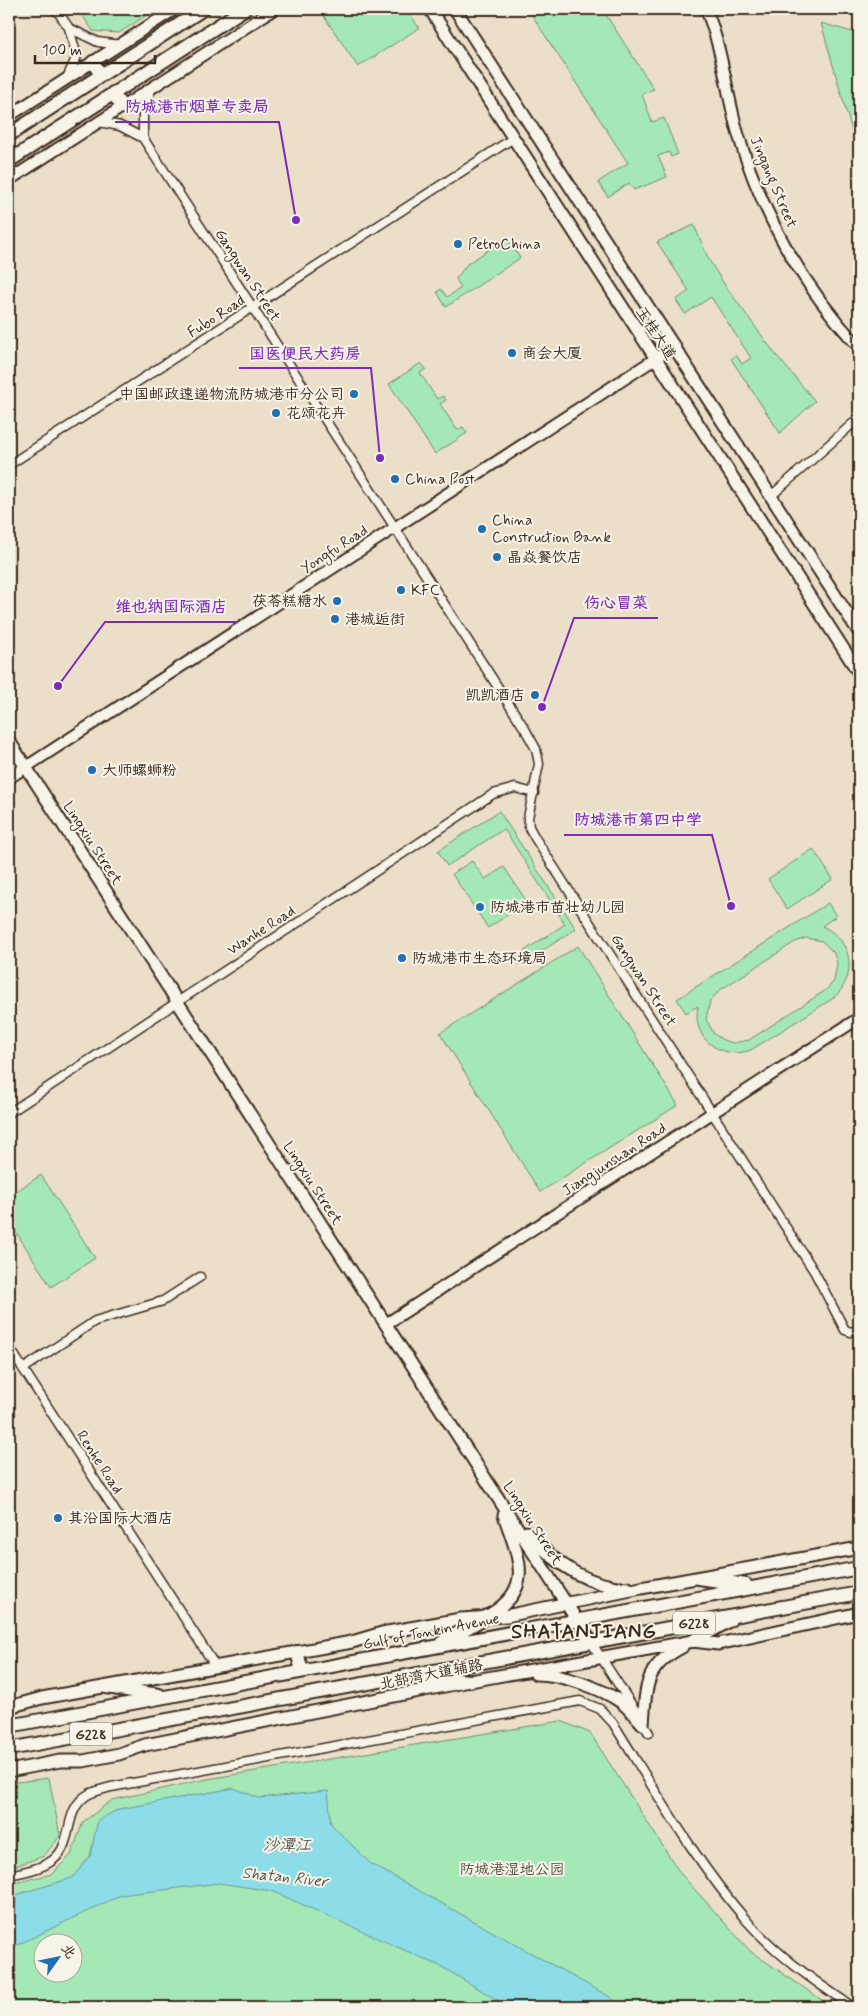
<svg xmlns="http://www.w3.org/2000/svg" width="868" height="2016" font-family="Mynerve,'LXGW WenKai TC',sans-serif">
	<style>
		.green { fill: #a4e9b5; stroke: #708a6a; fill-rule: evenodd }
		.water { fill: #8ddde8; stroke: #6c9597 }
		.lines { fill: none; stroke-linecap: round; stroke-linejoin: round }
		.minor-casing { stroke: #3b2a1e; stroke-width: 11 }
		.tertiary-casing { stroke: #3b2a1e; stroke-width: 14 }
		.secondary-casing { stroke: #3b2a1e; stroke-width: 15 }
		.primary-casing { stroke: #3b2a1e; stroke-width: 16 }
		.trunk-casing { stroke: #3b2a1e; stroke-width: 16 }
		.minor { stroke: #f7f3e8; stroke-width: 8 }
		.tertiary { stroke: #f7f3e8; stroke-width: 10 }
		.secondary { stroke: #f7f3e8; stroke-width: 11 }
		.primary { stroke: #f7f3e8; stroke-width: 12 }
		.trunk { stroke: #f7f3e8; stroke-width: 12 }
		.poi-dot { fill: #1f6fb2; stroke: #f7f3e8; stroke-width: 2 }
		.labels { text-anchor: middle; stroke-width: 4; stroke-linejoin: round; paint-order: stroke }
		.shield { fill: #f7f3e8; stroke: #73665b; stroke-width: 1 }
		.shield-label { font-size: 14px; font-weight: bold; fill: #3b2a1e }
		.street-label { font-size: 15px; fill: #3b2a1e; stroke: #f7f3e8 }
		.poi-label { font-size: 15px; fill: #3b2a1e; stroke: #f7f3e8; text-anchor: start }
		.park-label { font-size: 15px; fill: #50503c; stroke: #f7f3e8 }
		.water-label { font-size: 16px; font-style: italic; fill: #505750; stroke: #f7f3e8 }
		.district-label { font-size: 20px; font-weight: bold; letter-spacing: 1px; fill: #3b2a1e; stroke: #f7f3e8 }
		.leader { fill: none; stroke: #7b2cbf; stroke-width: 2 }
		.callout-dot { fill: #7b2cbf; stroke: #f7f3e8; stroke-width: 2 }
		.callout-label { font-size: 16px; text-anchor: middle; font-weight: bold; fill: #7b2cbf; stroke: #f7f3e8; stroke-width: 4; stroke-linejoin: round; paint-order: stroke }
	</style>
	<rect width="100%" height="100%" fill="#ebdfca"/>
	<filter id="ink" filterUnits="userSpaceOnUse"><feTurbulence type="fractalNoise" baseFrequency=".02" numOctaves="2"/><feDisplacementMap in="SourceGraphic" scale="10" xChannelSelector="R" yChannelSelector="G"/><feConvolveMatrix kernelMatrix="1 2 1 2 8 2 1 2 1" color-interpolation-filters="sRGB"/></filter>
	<g filter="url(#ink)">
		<path class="green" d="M78,9H156L119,33L93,31Z
			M319,9H407L419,28L358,67Z
			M528,9H602L654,89L642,94L652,122L664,118L678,154L671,157L669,152L658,156L667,177L634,190L629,183L608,197L598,182L628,163Z
			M821,23L859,34V156Z
			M694,225L709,260L724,284L776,355L815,401L780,433L731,359L736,355L742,364L751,358L711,297L685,314L676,300L689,291L657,242Z
			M507,238L520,258L446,307L437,292L441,289L447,297L461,288L456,279L467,264Z
			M421,363L426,369L420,373L437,399L443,396L446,400L440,404L457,430L463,427L467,433L435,454L389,384Z
			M499,811L576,929L520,965L515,957L565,924L504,829L447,866L438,851Z
			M813,849L833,879L787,909L768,879Z
			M472,861L485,879L504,867L527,902L488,928L452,874Z
			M828,903L836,916L822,926C853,940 859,977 832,999L751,1050C720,1061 691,1038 698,1006L686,1013L677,999ZM806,938L822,941L834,953L837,964L834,981L826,990L749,1040L733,1043L723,1040L714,1034L706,1019L710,1001L720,990L795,942Z
			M578,946L678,1105L540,1192L440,1033Z
			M41,1175L95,1258L51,1287L9,1221V1196Z
			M561,1721L590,1733L680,1873L750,1951L832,2007H9V1884L52,1874L71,1855L83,1822L112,1800L207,1779ZM42,1944H72V1974H42Z
			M49,1778L60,1836L44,1856L9,1868V1783Z"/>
		<path class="water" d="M234,1788L259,1798L328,1791L331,1824L371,1864L608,1996L623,2007H509L442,1967L272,1891L219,1883L121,1895L9,1949V1897L72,1878L90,1856L98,1820L119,1809Z"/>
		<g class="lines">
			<g class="minor-casing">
				<path id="minor" d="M56,9L69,28L77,56L67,78
					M69,28L98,42L120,45
					M99,122L120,126L143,138L525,729L536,749L539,764L528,818L529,827L535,838L814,1271L845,1330L851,1332L859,1330
					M143,138V110L152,87
					M9,465L512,139
					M771,496L859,418
					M9,1113L493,794L515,788L534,793
					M9,1347L216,1667
					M23,1369L95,1321L163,1301L200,1277
					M591,1642L635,1710
					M641,1720L649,1733
					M9,1875C23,1872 41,1869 53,1860C75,1843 62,1809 89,1794C95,1791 104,1789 111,1787L580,1701L600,1709L613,1723C655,1790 695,1861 747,1921C777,1955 815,1982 853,2007"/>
			</g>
			<g class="tertiary-casing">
				<path id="tertiary" d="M706,9C722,48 726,89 737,130C760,211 802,286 859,347
					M9,116L175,9
					M9,180L274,9
					M9,778L675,346
					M386,1324L859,1018"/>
			</g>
			<g class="secondary-casing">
				<path id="secondary" d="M430,9L859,673
					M455,9L859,632
					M9,741L591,1642
					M527,1532C554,1563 586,1586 628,1588
					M489,1615C536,1588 518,1557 504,1515
					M536,1674C561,1674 601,1688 621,1702C629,1708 636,1717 643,1724
					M9,1707L42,1698L352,1642L382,1633L461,1619L506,1616L641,1588L859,1548
					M643,1724C646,1686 645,1666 682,1647
					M9,1771L60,1761H83L119,1754L145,1745L470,1681L693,1641L718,1644L859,1613"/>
			</g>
			<g class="primary-casing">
				<path id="primary" d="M93,62L101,75
					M113,93L122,107
					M9,135L203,9
					M9,161L244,9"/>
			</g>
			<g class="trunk-casing">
				<path id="trunk" d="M699,1578L746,1585
					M693,1641L730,1620
					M443,1642L487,1616
					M297,1652L302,1671
					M425,1677L470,1681
					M106,1687L159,1695
					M9,1726L859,1568
					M9,1749L859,1593"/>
			</g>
			<use href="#minor" class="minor"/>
			<use href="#tertiary" class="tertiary"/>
			<use href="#secondary" class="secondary"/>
			<use href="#primary" class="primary"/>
			<use href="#trunk" class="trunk"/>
		</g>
	</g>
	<g class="poi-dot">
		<circle cx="458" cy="244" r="5"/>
		<circle cx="512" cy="353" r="5"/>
		<circle cx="354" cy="394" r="5"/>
		<circle cx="276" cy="413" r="5"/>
		<circle cx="395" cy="479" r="5"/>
		<circle cx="482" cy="529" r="5"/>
		<circle cx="497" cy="557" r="5"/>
		<circle cx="401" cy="590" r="5"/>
		<circle cx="337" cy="601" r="5"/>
		<circle cx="335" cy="619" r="5"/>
		<circle cx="535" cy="695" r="5"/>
		<circle cx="92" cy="770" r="5"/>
		<circle cx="480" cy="907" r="5"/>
		<circle cx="402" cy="958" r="5"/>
		<circle cx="58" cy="1518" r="5"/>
	</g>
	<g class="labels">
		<g class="shield">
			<rect x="673" y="1611.5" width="42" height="23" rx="4"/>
			<rect x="70" y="1722.5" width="42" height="23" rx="4"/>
		</g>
		<g class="shield-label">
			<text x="694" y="1628">G228</text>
			<text x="91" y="1739">G228</text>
		</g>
		<g class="street-label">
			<text transform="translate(774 182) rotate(67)" y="5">Jingang Street</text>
			<text transform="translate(248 275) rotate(57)" y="5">Gangwan Street</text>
			<text transform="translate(216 316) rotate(-33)" y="5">Fubo Road</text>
			<text transform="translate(656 333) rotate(57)" y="5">玉桂大道</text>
			<text transform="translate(334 549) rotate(-33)" y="5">Yongfu Road</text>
			<text transform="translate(93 843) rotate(57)" y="5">Lingxiu Street</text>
			<text transform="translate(261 930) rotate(-33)" y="5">Wanhe Road</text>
			<text transform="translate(644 980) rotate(57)" y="5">Gangwan Street</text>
			<text transform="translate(614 1159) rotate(-33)" y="5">Jiangjunshan Road</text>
			<text transform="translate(313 1183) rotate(57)" y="5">Lingxiu Street</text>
			<text transform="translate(100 1462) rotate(57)" y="5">Renhe Road</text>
			<text transform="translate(533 1523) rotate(57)" y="5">Lingxiu Street</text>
			<text transform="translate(431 1631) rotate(-11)" y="5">Gulf of Tonkin Avenue</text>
			<text transform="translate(431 1674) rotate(-11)" y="5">北部湾大道辅路</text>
		</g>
		<g class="poi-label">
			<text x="468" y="249">PetroChina</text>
			<text x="522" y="358">商会大厦</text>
			<text x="344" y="399" text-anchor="end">中国邮政速递物流防城港市分公司</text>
			<text x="286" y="418">花颂花卉</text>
			<text x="405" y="484">China Post</text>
			<text x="492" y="525">China<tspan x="492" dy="17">Construction Bank</tspan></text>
			<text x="507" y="562">晶焱餐饮店</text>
			<text x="411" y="595">KFC</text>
			<text x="327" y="606" text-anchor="end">茯苓糕糖水</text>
			<text x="345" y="624">港城逅街</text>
			<text x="525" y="700" text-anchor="end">凯凯酒店</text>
			<text x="102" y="775">大师螺蛳粉</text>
			<text x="490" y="912">防城港市苗壮幼儿园</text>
			<text x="412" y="963">防城港市生态环境局</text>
			<text x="68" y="1523">其沿国际大酒店</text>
		</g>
		<g class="park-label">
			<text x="512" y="1874">防城港湿地公园</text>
		</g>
		<g class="water-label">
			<text x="287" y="1850">沙潭江</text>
			<text transform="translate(285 1876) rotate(6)" y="6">Shatan River</text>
		</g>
		<g class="district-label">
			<text x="584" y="1638">SHATANJIANG</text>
		</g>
	</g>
	<path class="leader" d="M296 220L279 122H115M380 458L371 368H239M542 707L574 618H658M58 686L105 622H237M731 906L712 835H564"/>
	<g class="callout-dot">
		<circle cx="296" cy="220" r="5"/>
		<circle cx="380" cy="458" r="5"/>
		<circle cx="542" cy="707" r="5"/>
		<circle cx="58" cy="686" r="5"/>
		<circle cx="731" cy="906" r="5"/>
	</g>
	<g class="callout-label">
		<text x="197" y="112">防城港市烟草专卖局</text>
		<text x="305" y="359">国医便民大药房</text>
		<text x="616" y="608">伤心冒菜</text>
		<text x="171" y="612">维也纳国际酒店</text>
		<text x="638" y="825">防城港市第四中学</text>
	</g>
	<rect width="868" height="2016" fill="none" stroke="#f7f3e8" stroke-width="30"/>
	<rect x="15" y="15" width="838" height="1986" fill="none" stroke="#3b2a1e" stroke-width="2" filter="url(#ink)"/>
	<g transform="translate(58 1958) rotate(57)"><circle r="24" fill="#f7f3e8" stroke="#aca397"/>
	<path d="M0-4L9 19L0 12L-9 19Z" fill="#1f6fb2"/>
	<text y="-8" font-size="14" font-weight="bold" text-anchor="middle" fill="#3b2a1e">北</text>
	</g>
	<path d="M35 55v8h120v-8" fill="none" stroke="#3b2a1e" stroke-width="2.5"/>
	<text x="42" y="55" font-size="15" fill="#3b2a1e" stroke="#f7f3e8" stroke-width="4" paint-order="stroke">100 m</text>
</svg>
